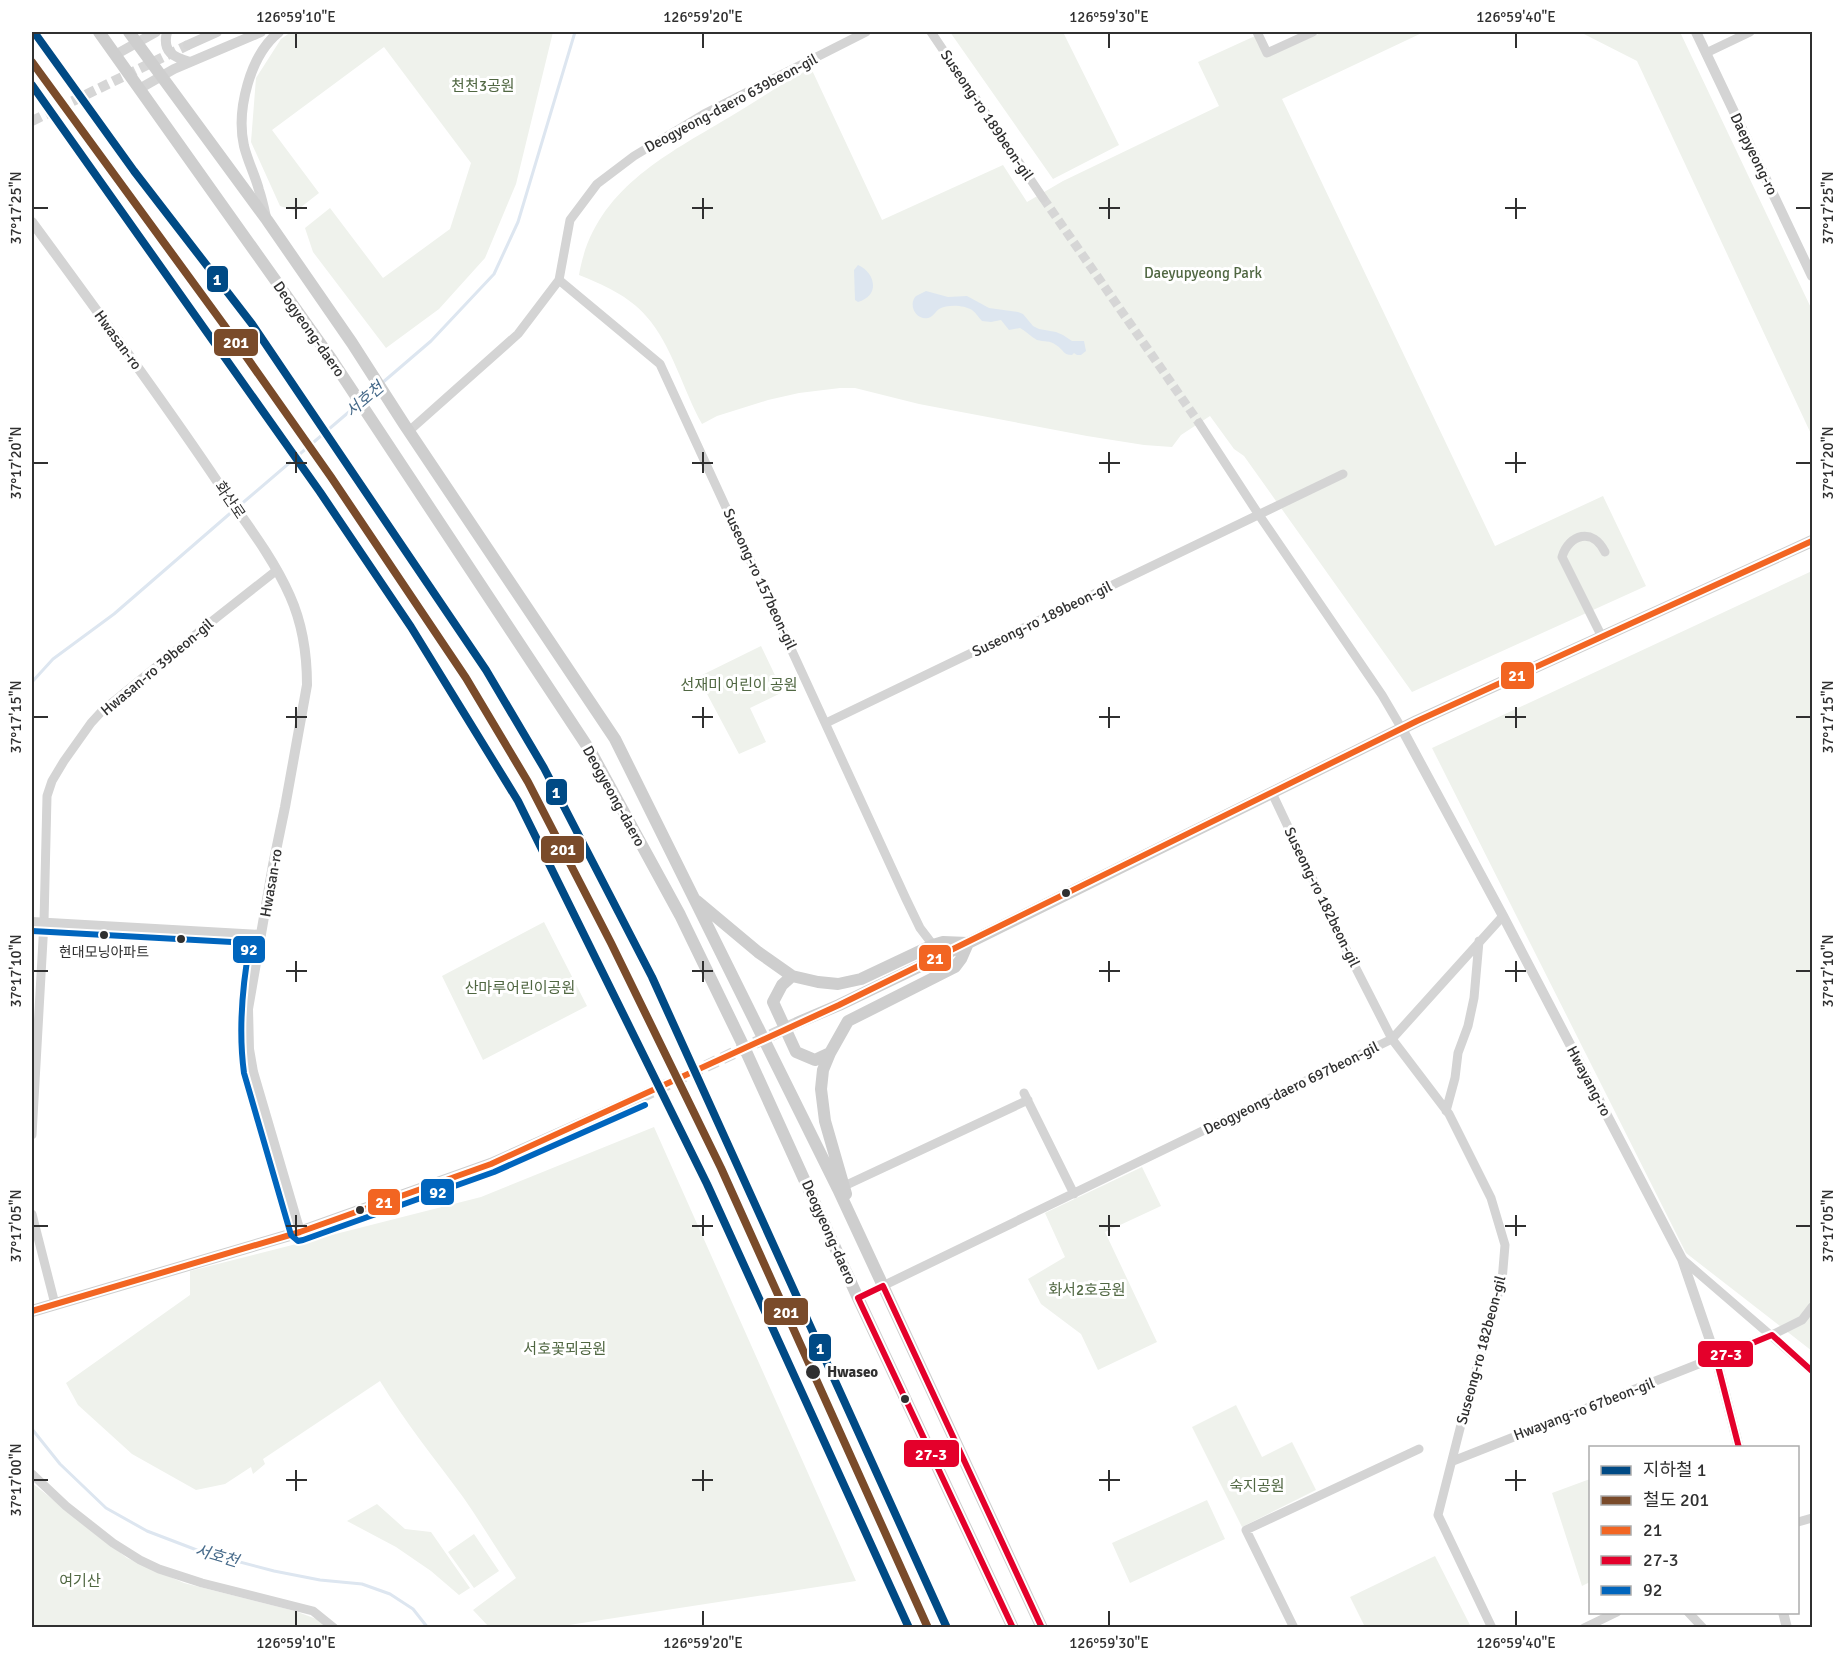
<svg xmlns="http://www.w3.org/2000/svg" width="1844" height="1659" font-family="Signika,'Noto Sans KR',sans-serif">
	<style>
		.green { fill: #eff2ec }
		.water { fill: #dde6f0 }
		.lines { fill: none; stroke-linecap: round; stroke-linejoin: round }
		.stream { stroke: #dde6f0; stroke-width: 3 }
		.minor-tunnel { stroke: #d6d6d6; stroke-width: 9; stroke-dasharray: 9 4.5; stroke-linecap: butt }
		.tertiary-tunnel { stroke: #d6d6d6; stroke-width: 10; stroke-dasharray: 10 5; stroke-linecap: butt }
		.secondary-tunnel { stroke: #d6d6d6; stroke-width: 12; stroke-dasharray: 12 6; stroke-linecap: butt }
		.minor { stroke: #d4d4d4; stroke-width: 9 }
		.tertiary { stroke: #d4d4d4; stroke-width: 10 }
		.secondary { stroke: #cecece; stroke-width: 12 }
		.bus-1-casing { stroke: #fff; stroke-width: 10 }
		.bus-2-casing { stroke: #fff; stroke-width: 10 }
		.bus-3-casing { stroke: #fff; stroke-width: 10 }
		.bus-1 { stroke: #f26522; stroke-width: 6 }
		.bus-2 { stroke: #e4002b; stroke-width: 6 }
		.bus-3 { stroke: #0065bd; stroke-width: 6 }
		.rail-1-casing { stroke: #fff; stroke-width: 12 }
		.rail-1 { stroke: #7a4b2a; stroke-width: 8 }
		.metro-1-casing { stroke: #fff; stroke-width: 12 }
		.metro-1 { stroke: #004a85; stroke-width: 8 }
		.ticks { fill: none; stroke: #303030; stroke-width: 2 }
		.bus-dot { fill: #303030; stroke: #fff; stroke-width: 2 }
		.labels { text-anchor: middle; stroke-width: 6; stroke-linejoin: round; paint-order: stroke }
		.bus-label { font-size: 14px; fill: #303030; stroke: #fff }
		.park-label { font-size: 15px; fill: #506742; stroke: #fff }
		.street-label { font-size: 15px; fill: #303030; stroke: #fff }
		.stop-label { font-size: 15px; font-weight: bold; fill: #303030; stroke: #fff; text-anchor: start }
		.water-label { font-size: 16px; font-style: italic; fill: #466a8a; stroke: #fff }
		.line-badge { stroke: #fff; stroke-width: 2 }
		.badge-label { font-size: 16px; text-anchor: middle; font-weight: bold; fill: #fff }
		.neatline { fill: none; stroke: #303030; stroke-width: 2 }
		.ticks-label { font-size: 15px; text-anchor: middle; fill: #303030 }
	</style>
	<rect width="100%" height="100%" fill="#fff"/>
	<path class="green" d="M291,32H553L516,184L485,258L439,309L386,348L313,252L305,228L330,208L383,278L450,229L471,163L384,47L272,130L319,193L296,211L280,206L251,142L256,78L281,39Z
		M950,32H1063L1119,145L1053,179Z
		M1323,32H1424L1282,99L1495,546L1603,496L1646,586L1412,692L1244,456L1234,449L1210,416L1181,435L1172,447L1144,445L1087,436L919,404L855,388H840L799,393L768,400L717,416L702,424C683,390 672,345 646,316C629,296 602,284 579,275C593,192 662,157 728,118C756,101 783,83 811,68L882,220L1003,165L1027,202L1063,181L1219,106L1198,62L1255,36L1266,57Z
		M1580,32H1680L1812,310V436L1637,61Z
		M1812,571V1351L1686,1253L1432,748Z
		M761,646L783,692L750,708L766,742L739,754L698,677Z
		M544,922L587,1006L483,1060L442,976Z
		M654,1127L856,1581L556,1627H489L473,1610L516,1578C498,1551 481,1523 463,1497C435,1459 405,1422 380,1381L263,1459L265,1464L253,1474L251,1467L225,1484L196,1490L132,1454L78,1405L66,1383L190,1295V1271L481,1197Z
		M1142,1167L1161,1206L1105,1232L1157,1342L1098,1370L1081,1334L1041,1304L1028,1279L1065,1257L1045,1213Z
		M1236,1405L1262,1457L1292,1442L1316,1490L1242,1527L1192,1427Z
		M1590,1479V1582L1582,1586L1552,1493Z
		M32,1483L127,1558L184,1583L295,1611L319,1620L326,1627H32Z
		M1207,1500L1225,1539L1130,1583L1112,1543Z
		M377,1504L405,1529L431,1532L470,1588L459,1595L431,1571L396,1547L347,1521Z
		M474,1534L499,1571L474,1588L448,1552Z
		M1435,1556L1471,1627H1365L1350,1597Z"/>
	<path class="water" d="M858,265C876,273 880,296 858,302L855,300L854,270Z
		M926,291L948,297L967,296L989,308L1018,312L1023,314L1033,326L1039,329L1056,332L1063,335L1072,341H1084L1086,351L1081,355H1077L1074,353L1072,355C1063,355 1064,350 1056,345C1050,340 1044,342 1037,340C1031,337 1026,331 1020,328L1009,330L1001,320L991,322L982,321C979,318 976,313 972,310C964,305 948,304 939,309C935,312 933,317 928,318C915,320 908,304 916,296Z"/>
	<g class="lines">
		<path class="stream" d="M382,383L431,341L494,274L518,222L575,32
			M362,400L377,387
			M239,506L357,405
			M32,682L53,659L114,614L234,510
			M32,1429L60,1464L106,1508L147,1531L202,1552L274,1571L320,1580L362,1584L390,1594L413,1609L428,1628"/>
		<path class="minor-tunnel" d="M1043,198L1199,423"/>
		<path class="tertiary-tunnel" d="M32,121L188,45"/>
		<path class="secondary-tunnel" d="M641,1097L799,1022"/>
		<path class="minor" d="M931,32L1043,198
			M1257,32L1267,53L1313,32
			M1706,53L1750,32
			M559,280L660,364L906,899L920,928L933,945
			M1199,423L1259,515L1382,695L1402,729
			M409,431L518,334L559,280L570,220L597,184L634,156L704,114L866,32
			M1602,637L1562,557C1569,534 1593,527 1605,552
			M826,723L1343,474
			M1272,793L1341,939L1392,1039L1449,1114L1491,1198L1505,1245L1502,1281L1467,1401L1438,1515L1492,1628
			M1024,1093L1074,1194
			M1446,1111L1455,1078L1458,1053L1468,1026L1474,998L1479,941
			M32,1135L44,922L47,796L52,781L64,761L91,723L102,711L211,622L277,570
			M840,1188L1028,1100
			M32,1214L55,1304
			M1682,1259L1812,1371
			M858,1298L1392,1039L1503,916
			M1453,1461L1772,1335L1802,1320L1812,1307
			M32,1474L66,1506L113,1543L140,1560L159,1569L202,1583L313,1611L334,1628
			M1798,1522L1812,1518
			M1688,1612L1703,1628
			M1294,1628L1246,1530L1419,1449
			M1584,1628L1617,1612"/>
		<path class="tertiary" d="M167,32C162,52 173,57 190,62
			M1696,32L1812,276
			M188,45L217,32
			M115,55L156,32
			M139,89L174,69L261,32
			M266,217C264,208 262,199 259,190C255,175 248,162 244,146C236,110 250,55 279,32
			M32,222C95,308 158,393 217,481C242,518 272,555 290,596C303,625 307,654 307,685L285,807L273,865L248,1009L249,1049L253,1072L300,1232
			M1402,729L1503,916L1682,1259L1716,1358L1739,1448
			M32,922L261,935
			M1783,1612L1787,1628"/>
		<path class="secondary" d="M99,32L332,360L591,752L680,915L744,1047L858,1298L1013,1628
			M129,32L267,220L352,343L404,424L615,739L838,1189L1042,1628
			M697,901L758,952L792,976L818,982L838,984L861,979L933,945L943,942L968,943L961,959L955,967L848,1021L830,1053L823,1070L821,1089L825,1121L846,1194
			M792,976L782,985L773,1002L796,1052L815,1060L830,1053
			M799,1022L839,1005L968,943L1417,721L1812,541
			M32,1311L300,1232L491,1164L641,1097"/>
		<g class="bus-1-casing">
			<path id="bus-1" d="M32,1311L300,1232L491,1164L839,1005L1417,721L1812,541"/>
		</g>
		<g class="bus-2-casing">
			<path id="bus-2" d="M1739,1448L1716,1358L1772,1335L1812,1371
				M1013,1628L858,1298L883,1286L1042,1628"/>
		</g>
		<g class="bus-3-casing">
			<path id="bus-3" d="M32,931L250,943C242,987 238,1029 244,1073L291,1235L298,1241L303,1240L494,1172L645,1105"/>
		</g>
		<use href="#bus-1" class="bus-1"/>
		<use href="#bus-2" class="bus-2"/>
		<use href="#bus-3" class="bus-3"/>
		<g class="rail-1-casing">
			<path id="rail-1" d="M32,62L224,325L331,477L466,678L528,782L611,943L721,1168L928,1628"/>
		</g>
		<use href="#rail-1" class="rail-1"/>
		<g class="metro-1-casing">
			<path id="metro-1" d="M34,32L134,171L252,324L486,670L544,768L652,977L947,1628
				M32,85L320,492L411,627L518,801L707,1184L909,1628"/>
		</g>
		<use href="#metro-1" class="metro-1"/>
	</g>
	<path class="ticks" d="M296,33V48M703,33V48M1109,33V48M1516,33V48M296,198V219M703,198V219M1109,198V219M1516,198V219M33,208H48M286,208H307M692,208H713M1099,208H1120M1505,208H1526M1796,208H1811M296,452V473M703,452V473M1109,452V473M1516,452V473M33,463H48M286,463H307M692,463H713M1099,463H1120M1505,463H1526M1796,463H1811M296,707V728M703,707V728M1109,707V728M1516,707V728M33,717H48M286,717H307M692,717H713M1099,717H1120M1505,717H1526M1796,717H1811M296,961V982M703,961V982M1109,961V982M1516,961V982M33,971H48M286,971H307M692,971H713M1099,971H1120M1505,971H1526M1796,971H1811M296,1215V1236M703,1215V1236M1109,1215V1236M1516,1215V1236M33,1226H48M286,1226H307M692,1226H713M1099,1226H1120M1505,1226H1526M1796,1226H1811M296,1470V1491M703,1470V1491M1109,1470V1491M1516,1470V1491M33,1480H48M286,1480H307M692,1480H713M1099,1480H1120M1505,1480H1526M296,1611V1626M703,1611V1626M1109,1611V1626M1516,1611V1626"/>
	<g class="bus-dot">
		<circle cx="1066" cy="893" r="5"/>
		<circle cx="104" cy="935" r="5"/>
		<circle cx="181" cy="939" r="5"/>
		<circle cx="360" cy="1210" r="5"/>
		<circle cx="813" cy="1372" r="8"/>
		<circle cx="905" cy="1399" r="5"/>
	</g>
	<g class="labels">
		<g class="bus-label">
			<text x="104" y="957">현대모닝아파트</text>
		</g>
		<g class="park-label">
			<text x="483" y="91">천천3공원</text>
			<text x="1203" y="278">Daeyupyeong Park</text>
			<text x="739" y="690">선재미 어린이 공원</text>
			<text x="520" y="993">산마루어린이공원</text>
			<text x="1087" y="1295">화서2호공원</text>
			<text x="565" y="1354">서호꽃뫼공원</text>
			<text x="1257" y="1491">숙지공원</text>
			<text x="80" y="1586">여기산</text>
		</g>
		<g class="street-label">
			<text transform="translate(731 103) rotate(-28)" y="5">Deogyeong-daero 639beon-gil</text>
			<text transform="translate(987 115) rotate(56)" y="5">Suseong-ro 189beon-gil</text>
			<text transform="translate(1754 154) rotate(64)" y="5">Daepyeong-ro</text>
			<text transform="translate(309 329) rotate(55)" y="5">Deogyeong-daero</text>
			<text transform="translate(118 340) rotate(54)" y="5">Hwasan-ro</text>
			<text transform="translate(230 500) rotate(56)" y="5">화산로</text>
			<text transform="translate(760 579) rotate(65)" y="5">Suseong-ro 157beon-gil</text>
			<text transform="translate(1042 619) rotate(-26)" y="5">Suseong-ro 189beon-gil</text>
			<text transform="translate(157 667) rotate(-40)" y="5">Hwasan-ro 39beon-gil</text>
			<text transform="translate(614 796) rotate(61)" y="5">Deogyeong-daero</text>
			<text transform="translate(271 883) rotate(-80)" y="5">Hwasan-ro</text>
			<text transform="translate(1322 897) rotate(64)" y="5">Suseong-ro 182beon-gil</text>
			<text transform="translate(1589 1081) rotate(62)" y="5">Hwayang-ro</text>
			<text transform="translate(1291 1088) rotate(-26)" y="5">Deogyeong-daero 697beon-gil</text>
			<text transform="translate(829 1232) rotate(66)" y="5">Deogyeong-daero</text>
			<text transform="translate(1481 1350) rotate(-75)" y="5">Suseong-ro 182beon-gil</text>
			<text transform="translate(1584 1409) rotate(-21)" y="5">Hwayang-ro 67beon-gil</text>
		</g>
		<g class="stop-label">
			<text x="827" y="1377">Hwaseo</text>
		</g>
		<g class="water-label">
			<text transform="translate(364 399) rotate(-41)" y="6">서호천</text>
			<text transform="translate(217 1555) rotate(16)" y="6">서호천</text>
		</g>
	</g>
	<g class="line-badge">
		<rect x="206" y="265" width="23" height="28" rx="6" fill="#004a85"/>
		<rect x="213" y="328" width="46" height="29" rx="6" fill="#7a4b2a"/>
		<rect x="1500" y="661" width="35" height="29" rx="6" fill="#f26522"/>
		<rect x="545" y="778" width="23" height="28" rx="6" fill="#004a85"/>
		<rect x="540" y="835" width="45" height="29" rx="6" fill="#7a4b2a"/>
		<rect x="232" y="935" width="34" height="29" rx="6" fill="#0065bd"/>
		<rect x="918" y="944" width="34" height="28" rx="6" fill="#f26522"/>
		<rect x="420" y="1178" width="35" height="28" rx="6" fill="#0065bd"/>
		<rect x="367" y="1188" width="34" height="28" rx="6" fill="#f26522"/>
		<rect x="763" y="1297" width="46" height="29" rx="6" fill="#7a4b2a"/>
		<rect x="808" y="1333" width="24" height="29" rx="6" fill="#004a85"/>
		<rect x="1697" y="1340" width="57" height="28" rx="6" fill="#e4002b"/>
		<rect x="903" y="1439" width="57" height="29" rx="6" fill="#e4002b"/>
	</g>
	<g class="badge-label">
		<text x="217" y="285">1</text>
		<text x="236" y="348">201</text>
		<text x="1517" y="681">21</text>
		<text x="556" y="798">1</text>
		<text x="563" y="855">201</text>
		<text x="249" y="955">92</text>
		<text x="935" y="964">21</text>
		<text x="438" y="1198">92</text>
		<text x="384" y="1208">21</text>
		<text x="786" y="1318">201</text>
		<text x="820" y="1354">1</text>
		<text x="1726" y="1360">27-3</text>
		<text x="931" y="1460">27-3</text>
	</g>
	<rect width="1844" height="1659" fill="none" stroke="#ffffff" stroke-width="66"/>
	<rect x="1589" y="1446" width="210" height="168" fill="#ffffff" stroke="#acacac" stroke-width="1.5"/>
	<rect x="1601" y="1466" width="30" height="9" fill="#004a85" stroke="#acacac" stroke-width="1.5"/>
	<text x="1643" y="1476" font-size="18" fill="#303030">지하철 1</text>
	<rect x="1601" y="1496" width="30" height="9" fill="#7a4b2a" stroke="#acacac" stroke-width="1.5"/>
	<text x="1643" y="1506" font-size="18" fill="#303030">철도 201</text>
	<rect x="1601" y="1526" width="30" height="9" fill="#f26522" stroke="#acacac" stroke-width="1.5"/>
	<text x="1643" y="1536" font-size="18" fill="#303030">21</text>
	<rect x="1601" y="1556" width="30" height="9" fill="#e4002b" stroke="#acacac" stroke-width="1.5"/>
	<text x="1643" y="1566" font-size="18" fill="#303030">27-3</text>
	<rect x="1601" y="1586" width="30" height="9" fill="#0065bd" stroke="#acacac" stroke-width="1.5"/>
	<text x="1643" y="1596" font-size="18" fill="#303030">92</text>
	<rect x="33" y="33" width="1778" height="1593" class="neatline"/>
	<g class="ticks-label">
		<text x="296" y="22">126°59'10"E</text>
		<text x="703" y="22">126°59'20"E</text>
		<text x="1109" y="22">126°59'30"E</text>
		<text x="1516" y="22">126°59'40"E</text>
		<text transform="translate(16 208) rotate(-90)" y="5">37°17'25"N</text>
		<text transform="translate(1828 208) rotate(-90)" y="5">37°17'25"N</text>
		<text transform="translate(16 463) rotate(-90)" y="5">37°17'20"N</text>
		<text transform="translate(1828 463) rotate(-90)" y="5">37°17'20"N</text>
		<text transform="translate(16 717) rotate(-90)" y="5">37°17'15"N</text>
		<text transform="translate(1828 717) rotate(-90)" y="5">37°17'15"N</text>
		<text transform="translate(16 971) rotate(-90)" y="5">37°17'10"N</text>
		<text transform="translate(1828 971) rotate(-90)" y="5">37°17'10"N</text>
		<text transform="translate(16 1226) rotate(-90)" y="5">37°17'05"N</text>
		<text transform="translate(1828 1226) rotate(-90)" y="5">37°17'05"N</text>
		<text transform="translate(16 1480) rotate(-90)" y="5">37°17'00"N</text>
		<text x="296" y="1648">126°59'10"E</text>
		<text x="703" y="1648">126°59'20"E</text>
		<text x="1109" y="1648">126°59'30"E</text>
		<text x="1516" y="1648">126°59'40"E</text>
	</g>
</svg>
